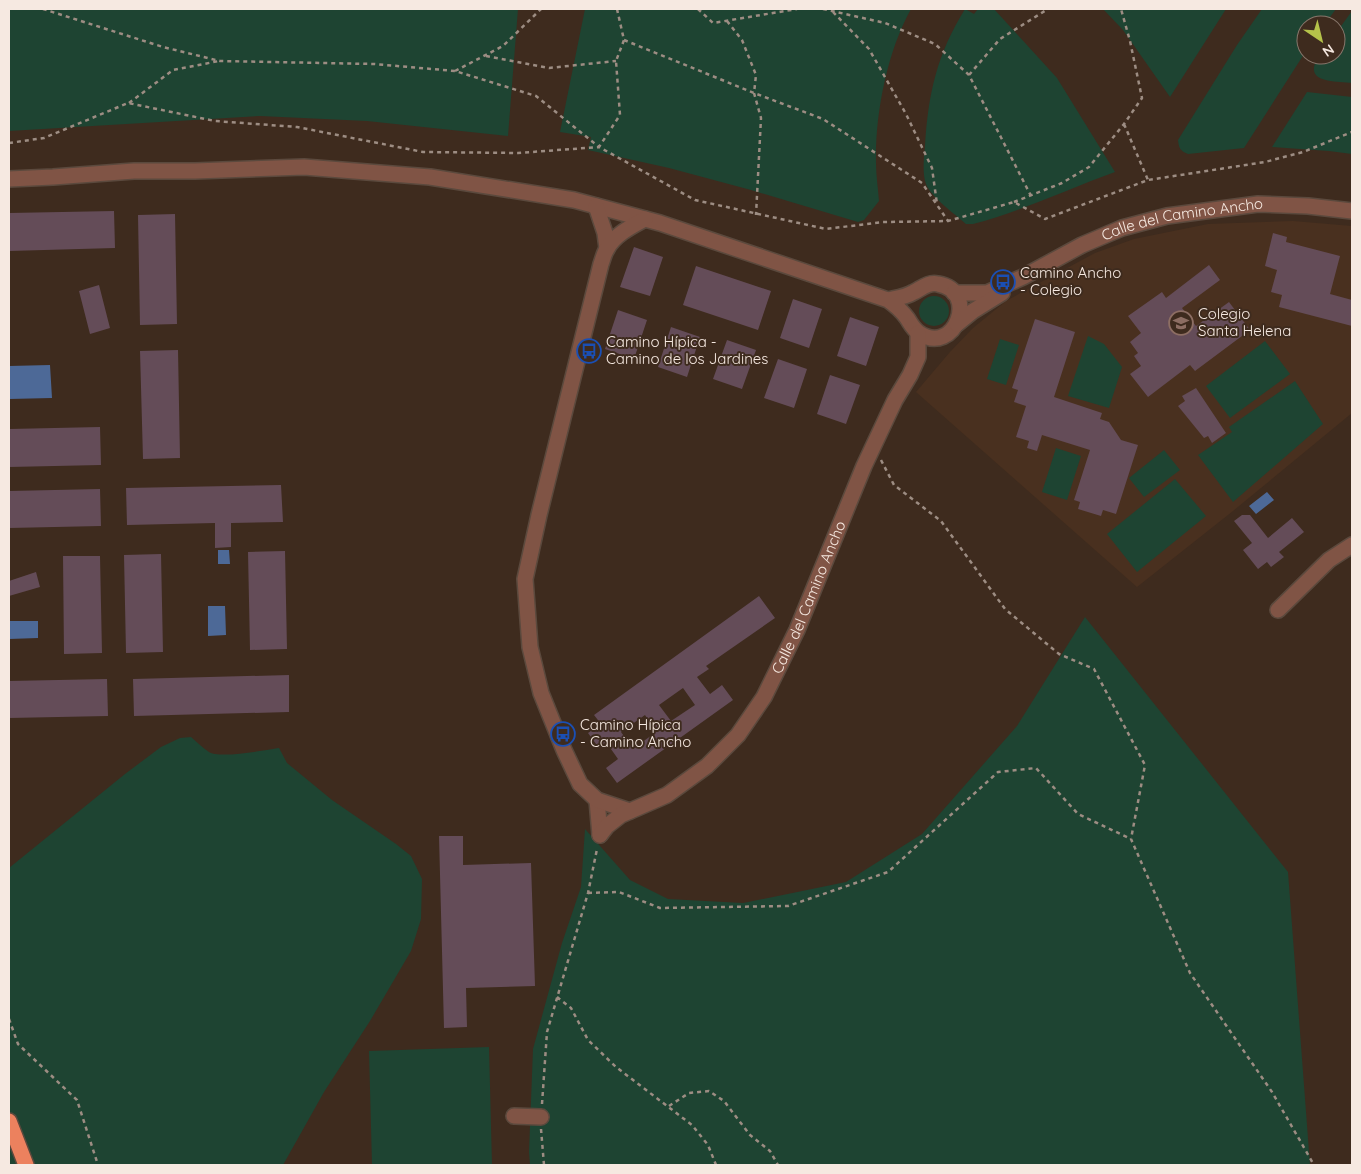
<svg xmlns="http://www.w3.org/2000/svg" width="1361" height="1174" font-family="Quicksand,sans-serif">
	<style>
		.built { fill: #49301f }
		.green { fill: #1e4432 }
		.water { fill: #4d6997 }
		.building { fill: #644c58; fill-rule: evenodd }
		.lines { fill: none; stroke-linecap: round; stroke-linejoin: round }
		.minor-casing { stroke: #5b493d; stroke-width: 18 }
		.highway-casing { stroke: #5b493d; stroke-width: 18 }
		.path { stroke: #9d8d83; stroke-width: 2.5; stroke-dasharray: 4 4; stroke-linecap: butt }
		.minor { stroke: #805445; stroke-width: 15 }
		.highway { stroke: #ec815e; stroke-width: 15 }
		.labels { text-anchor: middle; stroke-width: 4; stroke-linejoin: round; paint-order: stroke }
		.street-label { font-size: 15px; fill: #f6e9e1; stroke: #3e2b1e }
		.poi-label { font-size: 15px; fill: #f6e9e1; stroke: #3e2b1e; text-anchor: start }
	</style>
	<rect width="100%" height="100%" fill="#3e2b1e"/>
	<path class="built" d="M1293,221L1352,226V413L1233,511L1137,587L916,392L950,352L973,328L1006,301L1095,253L1134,239L1208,224Z"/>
	<path class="green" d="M9,9H518L508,136L367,121L260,116L9,131Z
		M585,9H911C887,52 875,114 876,163C876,175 878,188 879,201L864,220L858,222L751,190L669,168L588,150L591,137L560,132Z
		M965,9L974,14L978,9H994L1057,78L1115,172C1068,189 1022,211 973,224H966C955,214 931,197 926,184C922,173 924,158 925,146C928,94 937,54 965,9Z
		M1103,9H1226L1170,97L1123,30Z
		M1262,9H1336L1324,25H1306V51L1244,148L1188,154C1180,151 1179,148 1178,140L1237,45Z
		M1352,11V83C1334,81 1300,83 1320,55H1336V33Z
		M1307,92L1352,97V154L1329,151L1272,147Z
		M919 311a15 15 0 1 1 30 0a15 15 0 1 1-30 0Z
		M1088,336L1104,344L1122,367L1109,408L1068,396Z
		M1000,339L1019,345L1006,385L987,379Z
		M1265,341L1290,374L1230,418L1206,386Z
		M1295,381L1323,424L1233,502L1198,455L1232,432L1229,427Z
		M1056,448L1081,456L1067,500L1042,492Z
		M1164,450L1180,470L1144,497L1129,478Z
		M1175,479L1206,516L1137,572L1107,534Z
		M1085,617L1288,872L1310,1165H530L529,1152L533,1049L562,943L581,887L585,829L630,880L668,899L743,903L846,882L922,834L1017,726Z
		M191,737C197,742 203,748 209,752C220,759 265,750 279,748L287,763L332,800L396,844L411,856L422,879L421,919L411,951L370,1021L324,1092L283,1165H9V868L125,774L161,747L180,738Z
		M489,1047L492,1165H372L369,1051Z"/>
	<path class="water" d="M50,365L52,398L9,399V366Z
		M1267,492L1274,500L1256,514L1249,506Z
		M218,550H229L230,564H218Z
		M208,606H225L226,635L208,636Z
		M38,621V638L9,639V621Z"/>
	<path class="building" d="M114,211L115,248L9,251V213Z
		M175,214L177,324L140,325L138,215Z
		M1273,233L1287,237L1286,242L1340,256L1330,294L1352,300V326L1279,307L1282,295L1271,292L1277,270L1265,266Z
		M634,247L663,257L650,296L620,287Z
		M1209,265L1220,280L1182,308L1196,326L1229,302L1250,330L1195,371L1190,365L1148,397L1130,374L1141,366L1134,356L1138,353L1130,342L1141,333L1128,316L1162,292L1166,298Z
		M696,266L771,291L758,330L683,305Z
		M99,285L110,328L90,334L79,291Z
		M793,299L822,309L809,348L780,338Z
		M618,310L647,320L634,359L605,349Z
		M850,317L879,327L866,366L837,356Z
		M1035,319L1075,332L1054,397L1102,413L1100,419L1109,422L1121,440L1138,445L1116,514L1103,510L1101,516L1078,509L1080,502L1074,500L1090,450L1042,435L1037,451L1027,448L1029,441L1016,437L1026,406L1014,402L1018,390L1012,388Z
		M671,327L700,337L687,377L658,367Z
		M727,340L756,350L742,389L713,379Z
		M178,350L180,458L143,459L140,351Z
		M778,359L807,369L794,408L764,398Z
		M830,375L860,385L846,424L817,414Z
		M1196,388L1226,433L1212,443L1208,436L1204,438L1178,406L1185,401L1182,396Z
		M100,427L101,465L9,467V429Z
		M281,485L283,522L231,523V547L215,548V523L127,525L126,488Z
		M100,489L101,526L9,528V491Z
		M1242,515H1250L1268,538L1292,518L1304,532L1279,552L1284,557L1271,567L1267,562L1258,569L1243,550L1252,543L1234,521Z
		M285,551L287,649L250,650L248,552Z
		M161,554L163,652L126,653L124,555Z
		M63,556H100L102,653L64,654Z
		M36,572L40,587L9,596V581Z
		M759,596L775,618L706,666L709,669L697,677L710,694L722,685L733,700L617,783L606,768L618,759L606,742L599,748L588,733L601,724L594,715ZM683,688L695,705L671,721L659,705ZM645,715L656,732L633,749L621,732Z
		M289,675V712L134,716L133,679Z
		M107,679L108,716L9,718V681Z
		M439,836H463V865L531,863L535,986L466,988L467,1027L444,1028Z"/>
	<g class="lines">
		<g class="minor-casing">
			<g id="minor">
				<path d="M9,179L53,177L134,171H195L304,167L430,177L574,200L660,223L888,300C895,305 902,311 907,318C911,324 913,329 919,333C955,357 980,291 938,284C928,282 922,288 914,292C906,297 897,298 888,300"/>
				<path d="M596,206L605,233L607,248"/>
				<path id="s1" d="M954,293H987L1023,277L1082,245L1122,228L1167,216L1258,204L1308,206L1352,211"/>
				<path d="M957,324L973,311L1002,293"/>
				<path d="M1278,610L1329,560L1352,545"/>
				<path d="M597,800L600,835"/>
				<path d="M630,811L597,800L580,784L564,750L541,693L530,647L525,579L539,515L601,264C603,259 604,253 607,249C614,235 632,226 645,219"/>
				<path id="s2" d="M600,835L607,826L621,815L667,795L707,766L738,735L764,697L797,630L864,466L895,400L910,375L918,357V333"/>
				<path d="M514,1116L541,1117"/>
			</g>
		</g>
		<g class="highway-casing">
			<path id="highway" d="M9,1121L26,1165"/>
		</g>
		<path class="path" d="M617,9L624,40L616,61L620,115L599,147L695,200L826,229L883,222L948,221L1014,202L1045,219L1148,180L1265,162L1303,152L1352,132
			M698,9L713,23L797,9
			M823,9L885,23L935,44L969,75L1031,196
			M833,12L869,49L906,114L932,168L937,204
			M727,21L742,40L756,75L754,93L761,118L756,215
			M624,40L754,93L823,119L922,183L948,221
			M486,56L549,68L616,61
			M455,71L503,46L541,9
			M969,75L1000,39L1048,9
			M129,103L173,70L219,61
			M1124,124L1148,180
			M9,143L44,138L128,103L215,121L297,127L423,152L518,153L599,147L536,96L455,71L374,64L220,61L163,47L43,9
			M1014,202L1062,183L1089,167L1124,124L1142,98L1130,41L1121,9
			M881,460L894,485L941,521L1005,609L1059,654L1094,669L1145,765L1131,839L1190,973L1272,1092L1314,1165
			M588,893L619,892L660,908L788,906L888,872L998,772L1036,768L1078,814L1131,839
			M557,997L571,1008L588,1040L616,1067L692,1125L708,1145L716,1165
			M9,1019L18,1044L77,1100L98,1165
			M542,1104L547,1032L588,893L597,849
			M669,1106L689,1093L709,1091L724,1101L750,1135L770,1151L778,1165
			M541,1129L544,1165"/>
		<use href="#minor" class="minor"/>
		<use href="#highway" class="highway"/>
	</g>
	<defs>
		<g id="bus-ring" transform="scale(1.25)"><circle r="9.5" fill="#3e2b1e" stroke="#1a4fb4" stroke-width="1.5"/><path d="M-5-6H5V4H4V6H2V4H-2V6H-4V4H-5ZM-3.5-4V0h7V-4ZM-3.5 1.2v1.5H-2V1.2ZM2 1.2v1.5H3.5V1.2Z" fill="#1a4fb4"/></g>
		<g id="school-ring" transform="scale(1.25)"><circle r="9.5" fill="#3e2b1e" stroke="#8d6e63" stroke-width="1.5"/><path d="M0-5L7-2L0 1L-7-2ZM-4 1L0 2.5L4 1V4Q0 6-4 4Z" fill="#8d6e63"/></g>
	</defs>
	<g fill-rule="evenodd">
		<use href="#bus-ring" x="1003" y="282"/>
		<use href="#school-ring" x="1181" y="323"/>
		<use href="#bus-ring" x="589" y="351"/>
		<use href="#bus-ring" x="563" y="734"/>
	</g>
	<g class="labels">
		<g class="street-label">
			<text dy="5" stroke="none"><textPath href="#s1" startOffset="244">Calle del Camino Ancho</textPath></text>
			<text dy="5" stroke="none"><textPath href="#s2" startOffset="328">Calle del Camino Ancho</textPath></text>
		</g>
		<g class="poi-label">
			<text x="1020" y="278">Camino Ancho<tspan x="1020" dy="17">- Colegio</tspan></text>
			<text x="1198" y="319">Colegio<tspan x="1198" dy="17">Santa Helena</tspan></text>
			<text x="606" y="347">Camino Hípica -<tspan x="606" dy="17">Camino de los Jardines</tspan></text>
			<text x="580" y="730">Camino Hípica<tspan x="580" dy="17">- Camino Ancho</tspan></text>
		</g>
	</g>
	<rect width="1361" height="1174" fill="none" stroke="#f6e9e1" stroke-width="20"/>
	<g transform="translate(1321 40) rotate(145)"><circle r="24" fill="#3e2b1e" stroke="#88776c"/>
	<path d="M0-4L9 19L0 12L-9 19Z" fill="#b5c24a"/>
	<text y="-8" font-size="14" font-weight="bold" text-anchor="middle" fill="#f6e9e1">N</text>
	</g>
</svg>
